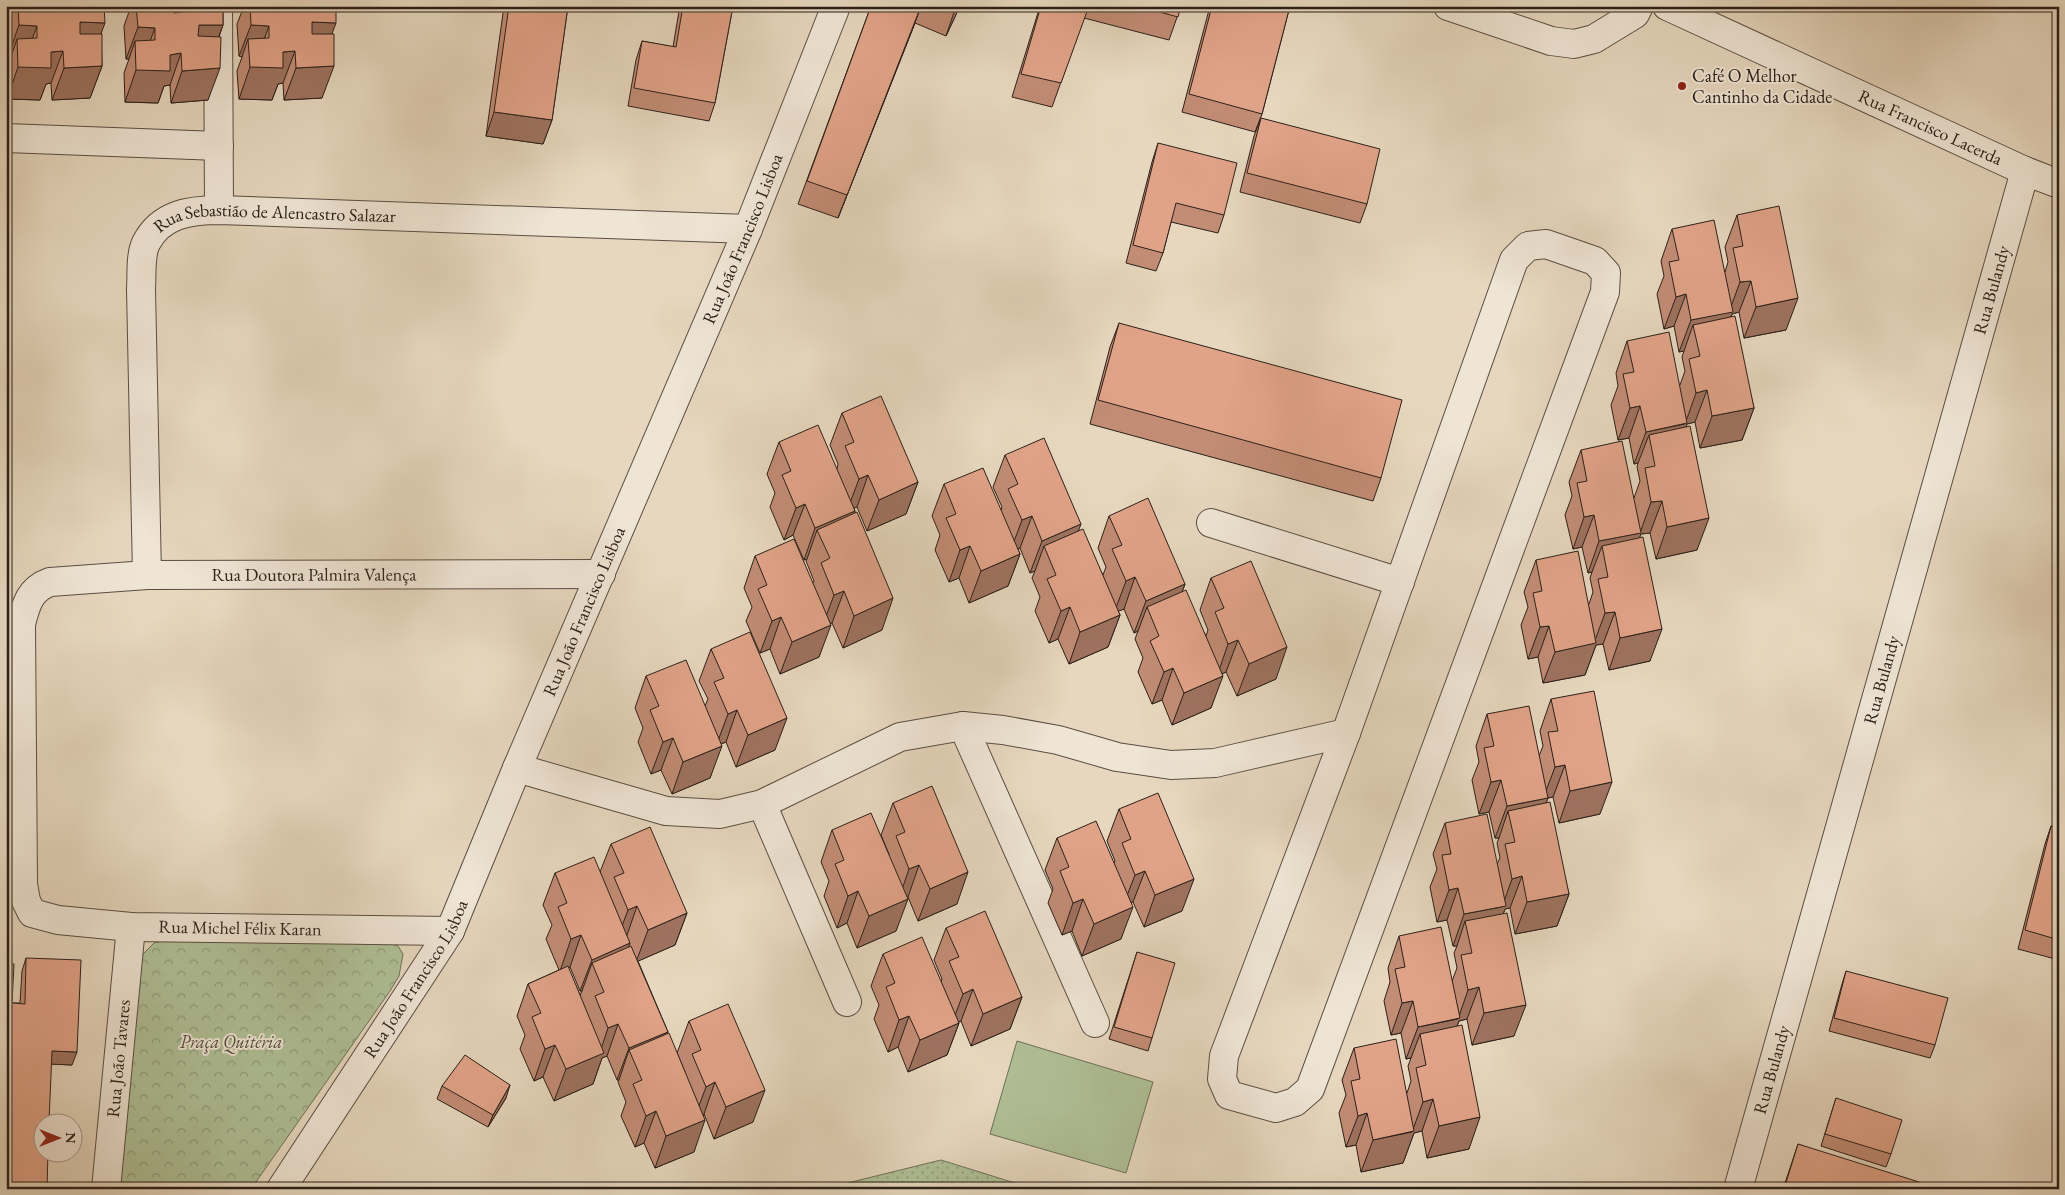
<svg xmlns="http://www.w3.org/2000/svg" width="2065" height="1195" font-family="'EB Garamond',serif">
	<style>
		.grass { fill: url(#grass-dots); stroke: #6d7058 }
		.park { fill: url(#park-crowns); stroke: #6d7058 }
		.garden { fill: #afbf96; stroke: #6d7058 }
		.lines { fill: none; stroke-linecap: round; stroke-linejoin: round }
		.minor-casing { stroke: #5a4e43; stroke-width: 30 }
		.minor { stroke: #efe5d5; stroke-width: 28 }
		.wall { fill: #c28c75; stroke: #2b201a; fill-rule: evenodd }
		.shaded-wall { fill: #9e725f; stroke: #2b201a }
		.building { fill: #e1a388; stroke: #2b201a }
		.poi-dot { fill: #8f2418; stroke: #efe5d5; stroke-width: 2 }
		.labels { text-anchor: middle; stroke-width: 4; stroke-linejoin: round; paint-order: stroke }
		.poi-label { font-size: 18px; fill: #2b201a; stroke: #efe5d5; text-anchor: start }
		.street-label { font-size: 18px; fill: #2b201a; stroke: #efe5d5 }
		.park-label { font-size: 18px; font-style: italic; fill: #53503f; stroke: #efe5d5 }
	</style>
	<defs>
		<pattern id="grass-dots" width="8" height="8" patternUnits="userSpaceOnUse" patternTransform="scale(1.25)"><rect width="8" height="8" fill="#afbf96"/><path d="M2 2h.1M6 6h.1" fill="none" stroke="#8f9b7a" stroke-width="1.8" stroke-linecap="round"/></pattern>
		<pattern id="park-crowns" width="20" height="18" patternUnits="userSpaceOnUse" patternTransform="scale(1.25)"><rect width="20" height="18" fill="#afbf96"/><path d="M2 6a3 3 0 1 1 6 0M12 15a3 3 0 1 1 6 0" fill="none" stroke="#8f9b7a"/></pattern>
	</defs>
	<rect width="100%" height="100%" fill="#e6d7be"/>
	<filter id="stains"><feTurbulence type="fractalNoise" baseFrequency=".004" numOctaves="4"/><feColorMatrix values="0 0 0 0 .2 0 0 0 0 .09 0 0 0 0 .02 0 0 0 .5 -.17"/></filter>
	<radialGradient id="worn" r=".72"><stop offset=".6" stop-color="#630" stop-opacity="0"/><stop offset="1" stop-color="#630" stop-opacity=".3"/></radialGradient>
	<path class="grass" d="M941,1160L1034,1189H823Z"/>
	<path class="park" d="M171,939L388,943L398,946L403,954L399,976L390,991L251,1189H114L141,956L154,943Z"/>
	<path class="garden" d="M1017,1041L1153,1082L1126,1173L990,1134Z"/>
	<g class="lines">
		<g class="minor-casing">
			<g id="minor">
				<path d="M218,6L219,210"/>
				<path d="M1448,6L1551,41L1574,44L1594,39L1635,14L1639,6"/>
				<path id="s1" d="M1667,6L2025,171L2059,184"/>
				<path d="M6,138L219,146"/>
				<path d="M1546,244L1595,261L1606,273L1605,292L1310,1089L1295,1102L1276,1108L1229,1095L1222,1079L1224,1056L1346,733L1514,260L1528,246Z"/>
				<path d="M1211,523L1400,582"/>
				<path id="s2" d="M147,575L141,289C142,275 140,255 146,243C161,214 190,210 219,210L748,229"/>
				<path d="M963,726L1095,1023"/>
				<path d="M517,768L666,811L720,814L762,804L900,737L963,726L1003,730L1058,740L1117,757L1171,765L1215,763L1346,733"/>
				<path d="M762,804L847,1002"/>
				<path id="s3" d="M450,931L131,927L58,920L32,913L26,901L23,884L21,624C26,604 30,589 50,582L147,575L601,574"/>
				<path id="s4" d="M106,1189L131,927"/>
				<path id="s5" d="M281,1189L450,931L517,768L748,229L836,6"/>
				<path id="s6" d="M1738,1189L2025,171"/>
			</g>
		</g>
		<use href="#minor" class="minor"/>
	</g>
	<path class="wall" d="M12,6H55L56,11L57,6H104L101,34L102,66L90,98L52,100L51,83L46,84L40,100L7,99L6,69L11,57L8,56L6,23Z
		M131,6H173L174,13L176,6H223V25L219,37L208,100L171,103L170,85L164,86L158,103L125,102L124,73L129,59H126L124,26Z
		M244,6H287V10L289,6H336L322,98L284,100L283,83L278,84L272,100L239,99L237,71L242,57L239,56L237,24Z
		M504,6H568L552,120L543,144L486,136Z
		M680,6H733L715,103L709,121L628,106L636,60L642,41L673,47L679,11Z
		M871,6H960L946,36L915,23L838,218L798,204Z
		M1040,6H1181L1169,40L1084,18L1052,107L1012,97Z
		M1210,6H1290L1262,114L1255,132L1182,112Z
		M1261,118L1367,204L1360,223L1240,192L1254,136Z
		M1158,143L1224,215L1218,233L1171,222L1163,253L1156,271L1126,263L1152,162Z
		M1737,215L1786,330L1744,338L1739,312L1732,314L1731,317L1754,408L1742,440L1700,448L1695,422L1687,424L1686,427L1697,550L1656,559L1650,533L1641,534L1639,538L1650,661L1609,670L1603,644L1596,645L1585,675L1543,683L1538,657L1528,659L1521,625L1528,607L1524,592L1536,560L1589,604L1593,592L1590,578L1592,572L1588,573L1582,547L1573,549L1565,515L1572,496L1569,482L1581,450L1634,498L1640,481L1637,467L1638,463L1634,464L1629,438L1618,440L1611,405L1618,386L1616,373L1627,341L1680,385L1685,371L1682,357L1684,351L1679,352L1674,326L1664,329L1657,294L1664,276L1661,261L1672,229L1725,272L1728,262L1725,247Z
		M1119,323L1381,478L1373,501L1090,424L1110,347Z
		M842,413L918,482L906,514L867,531L857,507L854,508L855,511L854,513L882,630L843,648L832,623H830L819,657L780,674L770,649L760,653L746,621L752,607L744,588L755,556L813,583L814,581L806,561L807,559L804,560L793,535L784,540L770,507L775,493L767,474L779,442L837,469L838,464L830,445Z
		M1005,455L1079,531L1103,575L1106,567L1098,548L1109,516L1185,584L1182,592L1206,636L1208,630L1200,610L1211,578L1276,679L1237,696L1226,672L1222,674L1211,708L1172,725L1162,700L1152,704L1138,672L1143,658L1135,639L1138,631L1134,633L1124,609L1118,611L1120,615L1108,647L1069,664L1058,639L1049,643L1035,611L1040,597L1032,578L1035,571L1030,573L1020,548L1018,549L1020,554L1008,586L969,603L959,578L949,582L935,550L940,535L932,516L944,484L1001,510L1002,507L993,487Z
		M711,649L775,750L736,767L726,742L721,744L710,778L672,794L661,770L651,774L638,742L643,728L635,708L646,676L705,706L708,699L699,681Z
		M1551,699L1600,814L1559,823L1553,797L1548,798L1546,803L1569,894L1557,926L1515,934L1510,908L1505,909L1503,914L1514,1036L1472,1045L1467,1019L1459,1021L1457,1026L1469,1149L1427,1158L1422,1131L1414,1133L1403,1163L1361,1172L1356,1145L1346,1147L1339,1113L1346,1095L1342,1080L1354,1048L1407,1093L1411,1081L1408,1066L1411,1058L1406,1059L1401,1033L1391,1035L1384,1001L1390,982L1388,968L1399,936L1452,981L1457,968L1454,953L1457,946H1453L1447,920L1437,922L1430,887L1437,869L1433,854L1445,823L1497,864L1500,858L1497,843L1499,838H1495L1489,812L1479,814L1472,780L1479,762L1476,746L1487,714L1539,756L1543,746L1540,731Z
		M893,803L957,904L918,921L908,897H907L896,931L857,948L847,923L837,928L824,896L829,881L821,862L832,830L889,856V854L881,835Z
		M1119,809L1182,911L1144,927L1133,902L1131,903L1121,939L1082,956L1072,931L1062,935L1048,903L1053,889L1045,870L1057,838L1114,863L1115,861L1107,841Z
		M2051,826L2059,828V960L2018,949L2045,844Z
		M611,844L687,913L675,945L638,961L668,1032L667,1034L685,1072L677,1053L689,1021L753,1122L714,1139L704,1114L694,1152L655,1168L644,1143L635,1147L621,1116L626,1102L618,1082L619,1080H617L607,1056L602,1058L593,1084L554,1101L543,1077L534,1081L520,1049L525,1035L517,1016L528,984L559,970L546,939L552,925L543,905L555,873L600,872ZM570,967L580,991H582L580,995L568,968Z
		M946,928L1022,997L1010,1029L971,1046L961,1021L958,1022L959,1023L947,1055L908,1072L898,1047L888,1052L874,1019L879,1005L871,986L883,954L941,982L942,979L934,960Z
		M1137,952L1152,1038L1148,1051L1109,1039Z
		M26,958L72,1065L52,1064L12,1003H20L22,971Z
		M1846,971L1935,1045L1930,1058L1829,1031L1842,984Z
		M442,1086L506,1098L488,1127L437,1099Z
		M1836,1098L1891,1154L1886,1167L1821,1146Z
		M1798,1144L1917,1189H1783Z"/>
	<path class="shaded-wall" d="M921,6L915,23L838,218L847,195Z
		M957,6H960L946,36L954,12Z
		M80,22L105,23L93,55L69,54Z
		M312,22L336,23L324,55L300,54Z
		M19,25L37,26L25,58L17,39L11,57L8,56Z
		M199,25H223L211,57L187,56Z
		M251,25L269,26L257,58L248,39L242,57L239,56Z
		M138,27L155,28L143,60L135,41L129,59H126Z
		M63,51L51,83L46,84L40,100L7,99L18,67L51,52Z
		M295,51L283,83L278,84L272,100L239,99L250,67L283,52Z
		M181,53L170,85L164,86L158,103L125,102L136,70L170,55Z
		M102,66L90,98L52,100L64,68Z
		M334,66L322,98L284,100L296,68Z
		M220,68L208,100L171,103L182,71Z
		M494,112L552,120L543,144L486,136Z
		M1751,281L1739,312L1732,314L1721,344L1693,325L1684,351L1679,352L1691,320L1729,312L1740,282Z
		M1686,294L1674,326L1664,329L1676,297Z
		M1798,298L1786,330L1744,338L1756,307Z
		M1707,390L1695,422L1687,424L1676,455L1649,435L1638,463L1634,464L1646,432L1685,424L1696,393Z
		M1640,406L1629,438L1618,440L1630,408Z
		M1754,408L1742,440L1700,448L1712,416Z
		M868,475L857,507L847,511L859,479Z
		M918,482L906,514L867,531L879,500Z
		M1662,501L1650,533L1641,534L1629,565L1602,546L1592,572L1588,573L1599,541L1640,533L1651,502Z
		M805,504L793,535L784,540L796,508Z
		M855,511L843,543L817,530L807,559L804,560L815,528Z
		M1594,515L1582,547L1573,549L1584,517Z
		M1032,516L1020,548L1010,552L1022,520Z
		M1709,518L1697,550L1656,559L1667,527Z
		M1081,524L1069,556L1044,546L1035,571L1030,573L1042,541Z
		M970,546L959,578L949,582L960,550Z
		M1020,554L1008,586L969,603L981,571Z
		M1135,577L1124,609L1114,613L1126,581Z
		M1185,584L1173,616L1147,607L1138,631L1134,633L1146,601Z
		M844,591L832,623L822,627L834,595Z
		M893,598L882,630L843,648L854,616Z
		M1070,607L1058,639L1049,643L1061,611Z
		M1615,612L1603,644L1596,645L1585,675L1543,683L1555,652L1594,643L1605,613Z
		M1120,615L1108,647L1069,664L1080,632Z
		M781,617L770,649L760,653L772,621Z
		M831,625L819,657L780,674L792,642Z
		M1549,626L1538,657L1528,659L1540,627Z
		M1662,629L1650,661L1609,670L1620,638Z
		M1238,640L1226,672L1217,676L1228,644Z
		M1287,647L1276,679L1237,696L1249,664Z
		M1173,668L1162,700L1152,704L1164,672Z
		M1223,676L1211,708L1172,725L1184,693Z
		M737,710L726,742L716,746L728,714Z
		M787,718L775,750L736,767L748,735Z
		M673,738L661,770L651,774L663,742Z
		M722,746L710,778L672,794L683,762Z
		M1565,765L1553,797L1548,798L1536,830L1508,811L1499,838H1495L1507,806L1543,799L1555,767Z
		M1501,780L1489,812L1479,814L1491,782Z
		M1612,782L1600,814L1559,823L1570,791Z
		M919,865L908,897L898,901L909,869Z
		M1145,871L1133,902L1123,906L1135,875Z
		M968,872L957,904L918,921L930,889Z
		M1522,876L1510,908L1505,909L1494,938L1465,921L1457,946H1453L1464,914L1502,907L1512,879Z
		M1194,879L1182,911L1144,927L1155,895Z
		M1458,888L1447,920L1437,922L1449,890Z
		M858,891L847,923L837,928L848,896Z
		M1569,894L1557,926L1515,934L1527,902Z
		M908,899L896,931L857,948L869,916Z
		M1083,899L1072,931L1062,935L1073,903Z
		M637,906L626,938L616,942L628,910Z
		M1133,907L1121,939L1082,956L1094,924Z
		M687,913L675,945L636,962L648,930Z
		M581,935L570,967L560,971L571,939Z
		M630,943L619,975L592,963L582,991H580L592,960Z
		M1479,987L1467,1019L1459,1021L1448,1050L1420,1034L1411,1058L1406,1059L1418,1027L1458,1019L1468,990Z
		M973,989L961,1021L951,1026L963,994Z
		M1022,997L1010,1029L971,1046L983,1014Z
		M1413,1001L1401,1033L1391,1035L1402,1003Z
		M1526,1005L1514,1036L1472,1045L1484,1013Z
		M909,1016L898,1047L888,1052L899,1020Z
		M959,1023L947,1055L908,1072L920,1040Z
		M618,1024L607,1056L602,1058L593,1084L554,1101L566,1069L599,1055L608,1028Z
		M668,1032L656,1064L629,1050L619,1080H617L629,1048Z
		M555,1045L543,1077L534,1081L545,1049Z
		M52,1051L77,1052L72,1065L48,1064Z
		M715,1082L704,1114L694,1119L706,1087Z
		M510,1085L506,1098L488,1127L493,1115Z
		M765,1090L753,1122L714,1139L726,1107Z
		M1433,1099L1422,1131L1414,1133L1403,1163L1361,1172L1373,1140L1412,1132L1423,1102Z
		M656,1111L644,1143L635,1147L646,1116Z
		M1367,1113L1356,1145L1346,1147L1358,1116Z
		M1480,1117L1469,1149L1427,1158L1439,1126Z
		M705,1120L694,1152L655,1168L666,1136Z"/>
	<path class="building" d="M18,6H55V11L63,10V6H104L105,23L80,22V34H102V66L64,68L63,51L51,52V68L18,67L17,39L37,38V26L19,25Z
		M136,6H173L174,13L182,12V6H223V25H199L198,36L221,37L220,68L182,71L181,53L170,55V71L136,70L135,41L155,40V28L138,27Z
		M250,6H287V11L295,9V6H336V23L312,22V34H334V66L296,68L295,51L283,52V68L250,67L248,39L269,38V26L251,25Z
		M509,6H568L552,120L494,112Z
		M683,6H733L715,103L634,88L642,41L676,47Z
		M871,6H921L847,195L807,181Z
		M941,6H957L954,12Z
		M1041,6H1089L1061,83L1021,74Z
		M1138,6H1181L1178,17Z
		M1212,6H1290L1262,114L1189,94Z
		M1261,118L1380,149L1367,204L1247,173Z
		M1158,143L1237,163L1224,215L1176,203L1163,253L1133,245Z
		M1779,206L1798,298L1756,307L1751,281L1740,282L1733,248L1743,246L1737,215Z
		M1714,220L1733,312L1691,320L1686,294L1676,297L1669,262L1679,260L1672,229Z
		M1735,316L1754,408L1712,416L1707,390L1696,393L1689,359L1700,356L1693,325Z
		M1119,323L1402,400L1381,478L1098,400Z
		M1669,332L1687,423L1646,432L1640,406L1630,408L1623,374L1634,372L1627,341Z
		M881,396L918,482L879,500L868,475L859,479L845,446L854,442L842,413Z
		M818,425L855,511L815,528L805,504L796,508L782,475L791,471L779,442Z
		M1690,426L1709,518L1667,527L1662,501L1651,502L1645,468L1655,466L1649,435Z
		M1044,438L1081,524L1042,541L1032,516L1022,520L1008,489L1018,484L1005,455Z
		M1622,441L1641,533L1599,541L1594,515L1584,517L1577,483L1587,481L1581,450Z
		M983,468L1020,554L981,571L970,546L960,550L946,518L956,514L944,484Z
		M1148,498L1185,584L1146,601L1135,577L1126,581L1112,549L1122,545L1109,516Z
		M857,512L893,598L854,616L844,591L834,595L821,563L830,558L817,530Z
		M1083,529L1120,615L1080,632L1070,607L1061,611L1047,579L1056,575L1044,546Z
		M1643,537L1662,629L1620,638L1615,612L1605,613L1598,579L1608,577L1602,546Z
		M794,539L831,625L792,642L781,617L772,621L758,589L767,585L755,556Z
		M1578,551L1596,643L1555,652L1549,626L1540,627L1533,593L1542,591L1536,560Z
		M1251,561L1287,647L1249,664L1238,640L1228,644L1215,612L1224,608L1211,578Z
		M1186,590L1223,676L1184,693L1173,668L1164,672L1150,641L1159,636L1147,607Z
		M750,632L787,718L748,735L737,710L728,714L714,682L724,678L711,649Z
		M686,660L722,746L683,762L673,738L663,742L650,710L659,706L646,676Z
		M1594,691L1612,782L1570,791L1565,765L1555,767L1548,732L1558,731L1551,699Z
		M1529,706L1548,798L1507,806L1501,780L1491,782L1484,748L1494,746L1487,714Z
		M932,786L968,872L930,889L919,865L909,869L896,836L905,832L893,803Z
		M1158,793L1194,879L1155,895L1145,871L1135,875L1122,843L1131,839L1119,809Z
		M1550,802L1569,894L1527,902L1522,876L1512,879L1505,844L1515,842L1508,811Z
		M871,813L908,899L869,916L858,891L848,896L835,864L844,860L832,830Z
		M1487,814L1506,906L1464,914L1458,888L1449,890L1442,855L1451,854L1445,823Z
		M1096,821L1133,907L1094,924L1083,899L1073,903L1060,871L1069,867L1057,838Z
		M2051,826L2059,828V940L2025,930Z
		M650,827L687,913L648,930L637,906L628,910L614,877L624,873L611,844Z
		M594,857L630,943L592,960L581,935L571,939L558,907L567,903L555,873Z
		M985,911L1022,997L983,1014L973,989L963,994L949,961L959,957L946,928Z
		M1507,913L1526,1005L1484,1013L1479,987L1468,990L1461,955L1472,953L1465,921Z
		M1441,927L1460,1018L1418,1027L1413,1001L1402,1003L1395,969L1405,967L1399,936Z
		M922,937L959,1023L920,1040L909,1016L899,1020L886,987L895,983L883,954Z
		M631,946L668,1032L629,1048L618,1024L608,1028L595,996L604,992L592,963Z
		M1137,952L1175,963L1152,1038L1114,1027Z
		M26,958L81,960L77,1052L52,1051L49,1122H42V1152H48L47,1189H6V963L14,964L12,1003L25,1004Z
		M568,966L604,1053L566,1069L555,1045L545,1049L532,1017L541,1013L528,984Z
		M1846,971L1948,998L1935,1045L1834,1018Z
		M728,1004L765,1090L726,1107L715,1082L706,1087L692,1054L701,1050L689,1021Z
		M1462,1025L1480,1117L1439,1126L1433,1099L1423,1102L1416,1068L1426,1065L1420,1034Z
		M669,1033L705,1120L666,1136L656,1111L646,1116L633,1084L642,1080L629,1050Z
		M1396,1039L1414,1131L1373,1140L1367,1113L1358,1116L1351,1081L1360,1079L1354,1048Z
		M465,1055L510,1085L493,1115L442,1086Z
		M1836,1098L1902,1120L1891,1154L1825,1134Z
		M1798,1144L1919,1182L1917,1189H1784Z"/>
	<circle class="poi-dot" cx="1682" cy="86" r="5"/>
	<g class="labels">
		<g class="poi-label">
			<text x="1692" y="82">Café O Melhor<tspan x="1692" dy="21">Cantinho da Cidade</tspan></text>
		</g>
		<g class="street-label">
			<text dy="6" stroke="none"><textPath href="#s1" startOffset="290">Rua Francisco Lacerda</textPath></text>
			<text dy="6" stroke="none"><textPath href="#s2" startOffset="472">Rua Sebastião de Alencastro Salazar</textPath></text>
			<text dy="6" stroke="none"><textPath href="#s5" startOffset="1060">Rua João Francisco Lisboa</textPath></text>
			<text dy="6" stroke="none"><textPath href="#s6" startOffset="934">Rua Bulandy</textPath></text>
			<text dy="6" stroke="none"><textPath href="#s3" startOffset="1028">Rua Doutora Palmira Valença</textPath></text>
			<text dy="6" stroke="none"><textPath href="#s5" startOffset="655">Rua João Francisco Lisboa</textPath></text>
			<text dy="6" stroke="none"><textPath href="#s6" startOffset="529">Rua Bulandy</textPath></text>
			<text transform="translate(240 928) rotate(1)" y="6">Rua Michel Félix Karan</text>
			<text dy="6" stroke="none"><textPath href="#s5" startOffset="250">Rua João Francisco Lisboa</textPath></text>
			<text dy="6" stroke="none"><textPath href="#s4" startOffset="131">Rua João Tavares</textPath></text>
			<text dy="6" stroke="none"><textPath href="#s6" startOffset="124">Rua Bulandy</textPath></text>
		</g>
		<g class="park-label">
			<text x="231" y="1048">Praça Quitéria</text>
		</g>
	</g>
	<rect width="2065" height="1195" fill="none" stroke="#e6d7be" stroke-width="25"/>
	<rect x="8" y="8" width="2050" height="1180" fill="none" stroke="#2b201a" stroke-width="2.5"/>
	<rect x="12" y="12" width="2040" height="1170" fill="none" stroke="#2b201a"/>
	<g transform="translate(58 1138) rotate(90)"><circle r="24" fill="#efe5d5" stroke="#a1968a"/>
	<path d="M0-4L9 19L0 12L-9 19Z" fill="#8f2418"/>
	<text y="-8" font-size="14" font-weight="bold" text-anchor="middle" fill="#2b201a">N</text>
	</g>
	<rect width="100%" height="100%" filter="url(#stains)"/>
	<rect width="100%" height="100%" fill="url(#worn)"/>
</svg>
